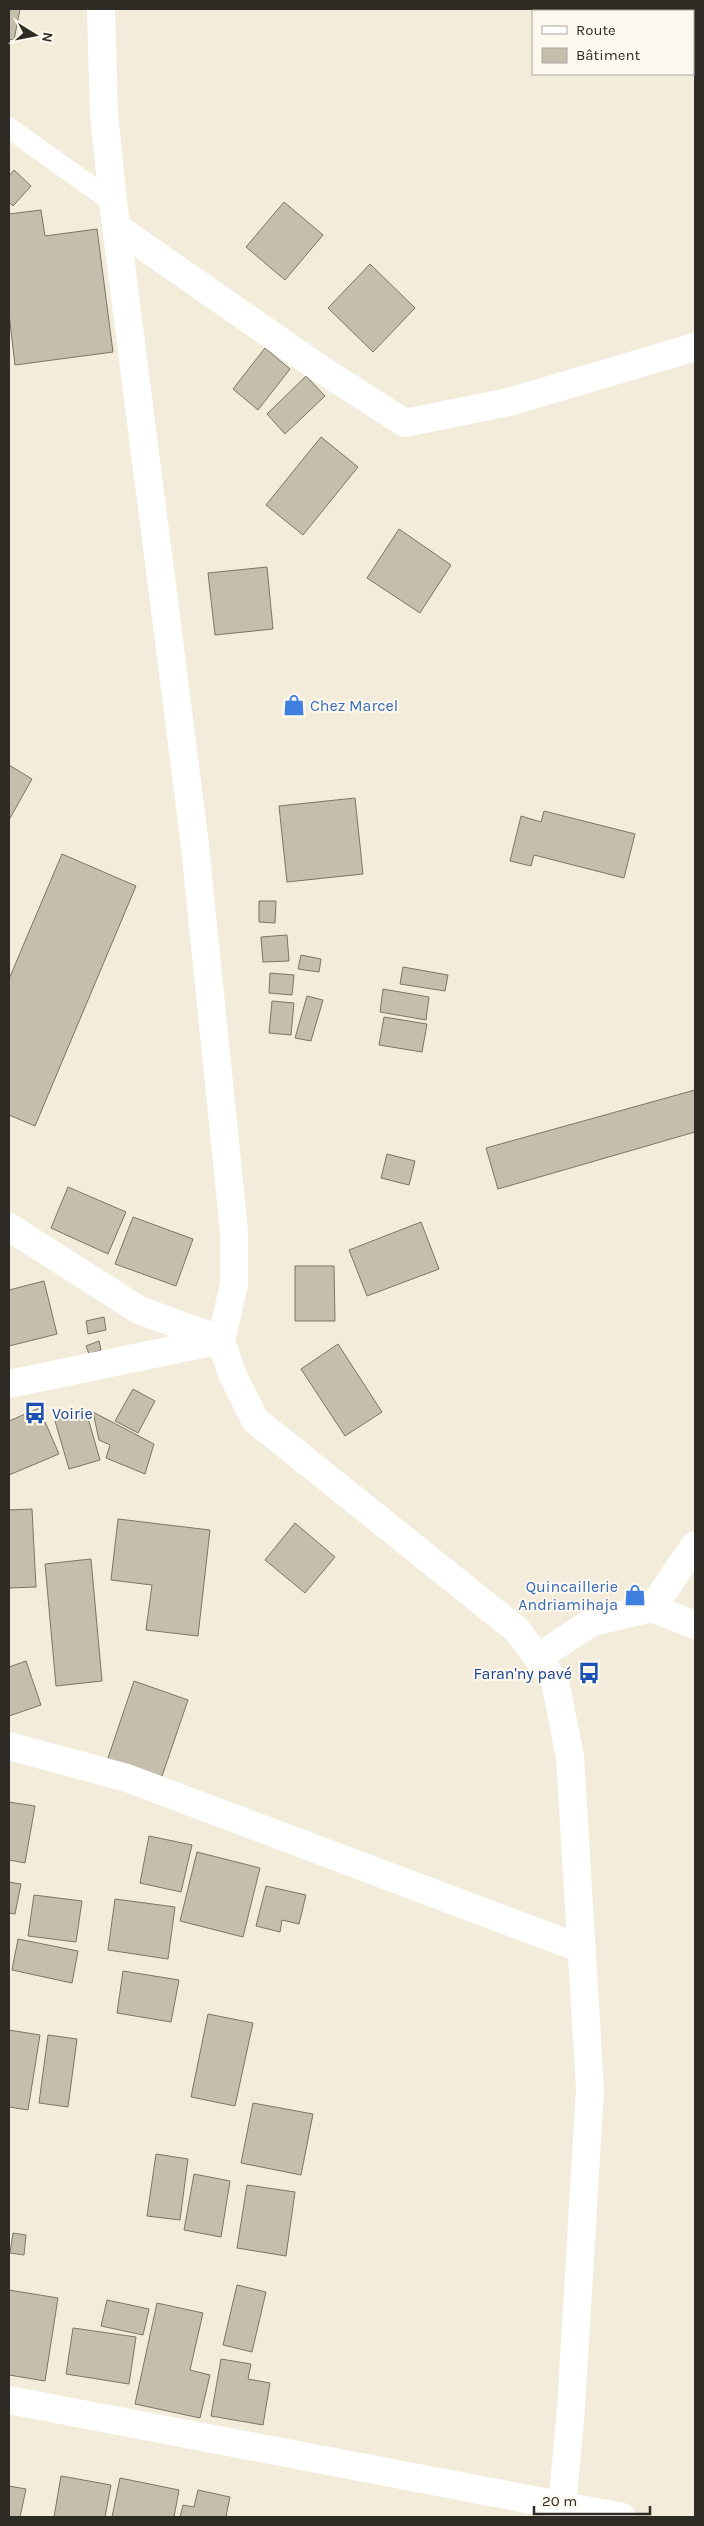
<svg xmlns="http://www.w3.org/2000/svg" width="704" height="2526" font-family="Karla,sans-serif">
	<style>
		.building { fill: #c5bead; stroke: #7b7565 }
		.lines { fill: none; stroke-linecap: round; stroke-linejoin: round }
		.lane { stroke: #fff; stroke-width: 21 }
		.street { stroke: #fff; stroke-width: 28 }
		.secondary { stroke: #fff; stroke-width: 28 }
		.labels { text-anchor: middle; stroke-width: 4; stroke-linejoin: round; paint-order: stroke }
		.shop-label { font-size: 16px; fill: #366cbe; stroke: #fef9ef; text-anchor: start }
		.transit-label { font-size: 16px; fill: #164399; stroke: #fef9ef; text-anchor: start }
	</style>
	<rect width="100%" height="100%" fill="#f3ecda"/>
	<path class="building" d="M9,9H20L14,40L9,39Z
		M14,170L31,186L13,206L9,202V176Z
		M284,202L323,235L285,280L246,247Z
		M41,210L45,236L97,229L113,352L15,365L9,314V214Z
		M370,264L415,308L373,352L328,308Z
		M265,348L290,369L258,410L233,389Z
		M306,376L325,396L285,434L267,414Z
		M321,437L358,467L303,535L266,505Z
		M399,529L451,565L420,613L367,578Z
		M267,567L273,629L215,635L208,573Z
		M9,765L32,779L9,820Z
		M355,798L363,874L287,882L279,806Z
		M544,811L635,834L624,878L534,855L531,866L510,861L521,816L541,822Z
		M62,854L136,886L35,1126L9,1115V979Z
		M259,901H276L275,923L259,922Z
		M287,935L289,961L263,962L261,937Z
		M301,955L321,959L319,972L298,969Z
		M403,967L448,975L445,991L400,984Z
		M270,973L294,975L292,995L269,993Z
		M383,989L429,997L426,1020L380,1012Z
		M307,996L323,1000L311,1041L295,1038Z
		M272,1001L294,1003L291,1035L269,1033Z
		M384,1017L427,1024L422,1052L379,1045Z
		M695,1090V1132L498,1189L486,1148Z
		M387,1154L415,1161L409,1185L381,1178Z
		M68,1187L126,1212L108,1254L51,1228Z
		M133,1217L193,1239L176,1286L115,1264Z
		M421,1222L439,1269L367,1296L349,1250Z
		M295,1266H334L335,1321H295Z
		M44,1281L57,1334L9,1346V1290Z
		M104,1317L106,1330L88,1334L86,1321Z
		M99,1341L101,1350L89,1354L86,1346Z
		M338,1344L382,1412L345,1436L301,1369Z
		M133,1389L155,1401L138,1433L115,1421Z
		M39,1408L59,1454L9,1475V1421Z
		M86,1411L100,1460L69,1469L55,1421Z
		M93,1412L154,1444L145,1474L106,1458L110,1445L99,1440Z
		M32,1509L36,1587L9,1588V1510Z
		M118,1519L210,1530L198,1636L146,1630L152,1585L111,1580Z
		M295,1523L335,1557L305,1593L265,1560Z
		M91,1559L102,1681L56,1686L45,1564Z
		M26,1661L41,1705L9,1716V1667Z
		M134,1681L188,1700L159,1785L105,1767Z
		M9,1802L35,1806L25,1863L9,1860Z
		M149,1836L192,1845L181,1892L140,1883Z
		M197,1852L260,1868L243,1937L180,1921Z
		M9,1882L21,1884L15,1914L9,1913Z
		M266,1886L306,1895L299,1924L282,1920L280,1932L256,1926Z
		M34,1895L82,1901L76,1942L28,1936Z
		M115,1899L175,1907L168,1959L108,1950Z
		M18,1939L78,1951L72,1983L12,1970Z
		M123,1971L179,1980L171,2022L117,2013Z
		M208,2014L253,2023L235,2106L191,2097Z
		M9,2030L40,2035L28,2110L9,2107Z
		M48,2035L77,2039L68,2107L39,2103Z
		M253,2103L313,2114L301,2175L241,2163Z
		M156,2154L188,2159L180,2220L147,2216Z
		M194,2174L230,2181L221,2237L184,2230Z
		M247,2185L295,2192L286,2256L237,2248Z
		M13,2233L26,2235L24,2255L10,2253Z
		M237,2285L266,2292L252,2352L223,2345Z
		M9,2290L58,2298L45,2381L9,2375Z
		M107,2300L149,2309L143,2335L101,2326Z
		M157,2303L203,2313L190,2370L210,2375L200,2418L135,2404Z
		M73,2328L136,2337L129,2384L66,2374Z
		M221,2359L251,2364L248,2379L270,2383L263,2425L211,2416Z
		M61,2476L111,2485L105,2517H54Z
		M120,2478L179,2490L174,2517H112Z
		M9,2486L26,2489L20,2517H9Z
		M198,2490L230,2497L226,2516L232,2517H180L183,2505L194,2507Z"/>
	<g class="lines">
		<path class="lane" d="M9,128L113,202"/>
		<path class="street" d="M116,227L319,368L405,423L509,402L695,347
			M9,1227L139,1310L221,1340
			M9,1384L221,1340
			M652,1608L695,1545
			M9,1746L127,1778L582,1949"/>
		<path class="secondary" d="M101,9L104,114L113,202L194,837L234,1231V1285L221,1340L232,1374L255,1420L517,1630L555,1681L570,1757L590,2089L571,2409L561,2517
			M538,1657L592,1622L652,1608L695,1625
			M9,2400L622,2517"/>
	</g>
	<defs>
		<g id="shop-bare" transform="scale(1.725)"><path d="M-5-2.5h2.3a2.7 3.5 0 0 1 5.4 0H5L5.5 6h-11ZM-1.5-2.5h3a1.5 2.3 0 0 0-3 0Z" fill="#3f7fe0" stroke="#fef9ef" stroke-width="2.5" paint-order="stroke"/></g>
		<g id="bus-bare" transform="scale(1.725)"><path d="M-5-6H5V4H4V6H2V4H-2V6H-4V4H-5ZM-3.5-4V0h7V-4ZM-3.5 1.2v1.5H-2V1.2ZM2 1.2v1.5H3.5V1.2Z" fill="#1a4fb4" stroke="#fef9ef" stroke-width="2.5" paint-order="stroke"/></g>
	</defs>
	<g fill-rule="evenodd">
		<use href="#shop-bare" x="294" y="705"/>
		<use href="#bus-bare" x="35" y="1413"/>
		<use href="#shop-bare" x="635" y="1595"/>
		<use href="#bus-bare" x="589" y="1673"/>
	</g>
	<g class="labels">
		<g class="shop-label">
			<text x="310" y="711">Chez Marcel</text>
			<text x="618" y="1592" text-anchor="end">Quincaillerie<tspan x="618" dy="18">Andriamihaja</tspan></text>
		</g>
		<g class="transit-label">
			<text x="52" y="1419">Voirie</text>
			<text x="572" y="1679" text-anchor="end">Faran'ny pavé</text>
		</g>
	</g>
	<rect width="704" height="2526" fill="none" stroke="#2d2b24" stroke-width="20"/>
	<rect x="532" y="10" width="162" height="65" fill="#fef9ef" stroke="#aaa79e"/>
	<rect x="542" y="26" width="25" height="8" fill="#ffffff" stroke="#aaa79e"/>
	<text x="576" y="35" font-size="15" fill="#2d2b24">Route</text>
	<rect x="542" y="48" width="25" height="15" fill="#c5bead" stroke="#aaa79e"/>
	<text x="576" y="60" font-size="15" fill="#2d2b24">Bâtiment</text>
	<g transform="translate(35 35) rotate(100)" stroke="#fef9ef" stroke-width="4" paint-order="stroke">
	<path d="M0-4L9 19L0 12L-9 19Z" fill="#2d2b24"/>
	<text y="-8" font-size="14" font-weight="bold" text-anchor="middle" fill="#2d2b24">N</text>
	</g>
	<path d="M534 2506v8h116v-8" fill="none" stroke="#2d2b24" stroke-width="2.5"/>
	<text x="542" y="2506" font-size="15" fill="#2d2b24" stroke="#fef9ef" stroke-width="4" paint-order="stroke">20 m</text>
</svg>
